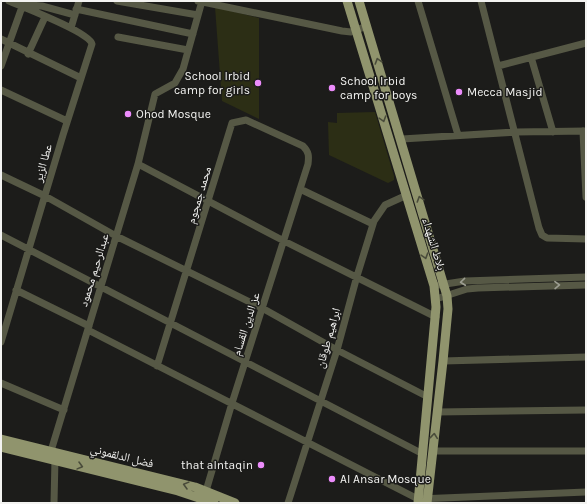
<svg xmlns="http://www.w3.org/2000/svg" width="587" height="504" font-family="Karla,'Noto Naskh Arabic',sans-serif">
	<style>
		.green { fill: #2c2e15 }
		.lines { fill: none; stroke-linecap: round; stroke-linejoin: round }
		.minor { stroke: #565845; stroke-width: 7 }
		.major { stroke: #90946d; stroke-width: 9 }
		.oneway { stroke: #4a4c3b }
		.oneway2 { stroke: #9d9e92 }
		.poi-dot { fill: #ec8cfb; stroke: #1c1c1a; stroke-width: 1.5 }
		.labels { text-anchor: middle; stroke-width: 3; stroke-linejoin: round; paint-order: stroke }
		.poi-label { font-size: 12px; fill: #f3f3f1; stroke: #1c1c1a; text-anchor: start }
		.street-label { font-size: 12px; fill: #f3f3f1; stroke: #1c1c1a }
	</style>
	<rect width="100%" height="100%" fill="#1c1c1a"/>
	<path class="green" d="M215,7L259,18V119L222,101Z
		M375,112L394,176V180L388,183L329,155L328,122L337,123V113Z"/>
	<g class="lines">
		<path class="minor" d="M117,1L198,15
			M198,1L342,31L351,32L367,26
			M418,1L458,135
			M481,1L539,228L542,235L547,238L586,239
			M18,4L42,6L75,15
			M76,9L193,34
			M71,28L79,1
			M118,37L188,50
			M1,39L81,78
			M28,54L45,17
			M531,57L553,132
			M1,66L22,7
			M498,66L586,43
			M1,90L67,121
			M583,131L586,197
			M402,139L516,132L586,131
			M138,164L284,241L436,317
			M1,175L45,196L116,236L262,308L337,350L428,397
			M300,189L373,224
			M1,235L421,453
			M439,285L465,281L586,277
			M16,290L89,326
			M436,299L467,289L478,288L586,285
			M88,330L418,499L586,492
			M1,342L63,135L92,44C89,32 23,7 9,1
			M443,361L586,357
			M157,366L232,123L246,120L303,146C309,152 309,156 308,164L232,403L206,491
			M1,383L64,410
			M437,412L586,410
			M51,451L138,164L155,94L175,83L183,69L202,1
			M433,451H586
			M54,503L55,459
			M288,503L337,350L357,276L374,221L385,205L407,195"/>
		<path class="major" d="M347,1L434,286L436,307L418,503
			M359,1L447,296L448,309L443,361L427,503
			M1,439L195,487L235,503
			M1,447L178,491L214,503"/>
	</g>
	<defs><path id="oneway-chevron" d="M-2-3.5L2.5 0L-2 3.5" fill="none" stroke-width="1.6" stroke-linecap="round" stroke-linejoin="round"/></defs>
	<g class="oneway">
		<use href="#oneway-chevron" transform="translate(378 61) rotate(-107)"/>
		<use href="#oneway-chevron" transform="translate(383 119) rotate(73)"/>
		<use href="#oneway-chevron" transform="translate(420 199) rotate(-107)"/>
		<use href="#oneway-chevron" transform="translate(425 256) rotate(73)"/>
		<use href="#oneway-chevron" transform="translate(434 436) rotate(-84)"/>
		<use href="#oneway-chevron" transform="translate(80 466) rotate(15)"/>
		<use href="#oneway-chevron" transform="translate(186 485) rotate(-165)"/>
	</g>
	<g class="oneway2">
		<use href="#oneway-chevron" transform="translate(463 282) rotate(174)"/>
		<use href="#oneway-chevron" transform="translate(557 285) rotate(-1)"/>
	</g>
	<g class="poi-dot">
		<circle cx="258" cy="83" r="4"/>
		<circle cx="332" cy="88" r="4"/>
		<circle cx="459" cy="92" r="4"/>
		<circle cx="128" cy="114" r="4"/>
		<circle cx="261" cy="465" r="4"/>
		<circle cx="332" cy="479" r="4"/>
	</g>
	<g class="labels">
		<g class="poi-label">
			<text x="250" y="80" text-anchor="end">School Irbid<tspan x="250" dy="14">camp for girls</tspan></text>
			<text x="340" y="85">School Irbid<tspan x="340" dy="14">camp for boys</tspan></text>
			<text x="467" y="96">Mecca Masjid</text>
			<text x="136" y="118">Ohod Mosque</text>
			<text x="253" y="469" text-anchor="end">that alntaqin</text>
			<text x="340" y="483">Al Ansar Mosque</text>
		</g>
		<g class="street-label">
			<text transform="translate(43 163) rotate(-74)" y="4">عطا الزير</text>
			<text transform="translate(199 195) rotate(-73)" y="4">محمد جمجوم</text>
			<text transform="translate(434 244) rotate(73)" y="4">بلاط الشهداء</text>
			<text transform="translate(94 270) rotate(-73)" y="4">عبدالرحيم محمود</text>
			<text transform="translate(246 324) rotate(-72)" y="4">عز الدين القسام</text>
			<text transform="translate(328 338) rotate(-74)" y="4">ابراهيم طوقان</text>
			<text transform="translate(122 456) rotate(14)" y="4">فضل الدلقموني</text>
		</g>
	</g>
	<rect width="587" height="504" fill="none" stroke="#f3f3f1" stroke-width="4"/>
</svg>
